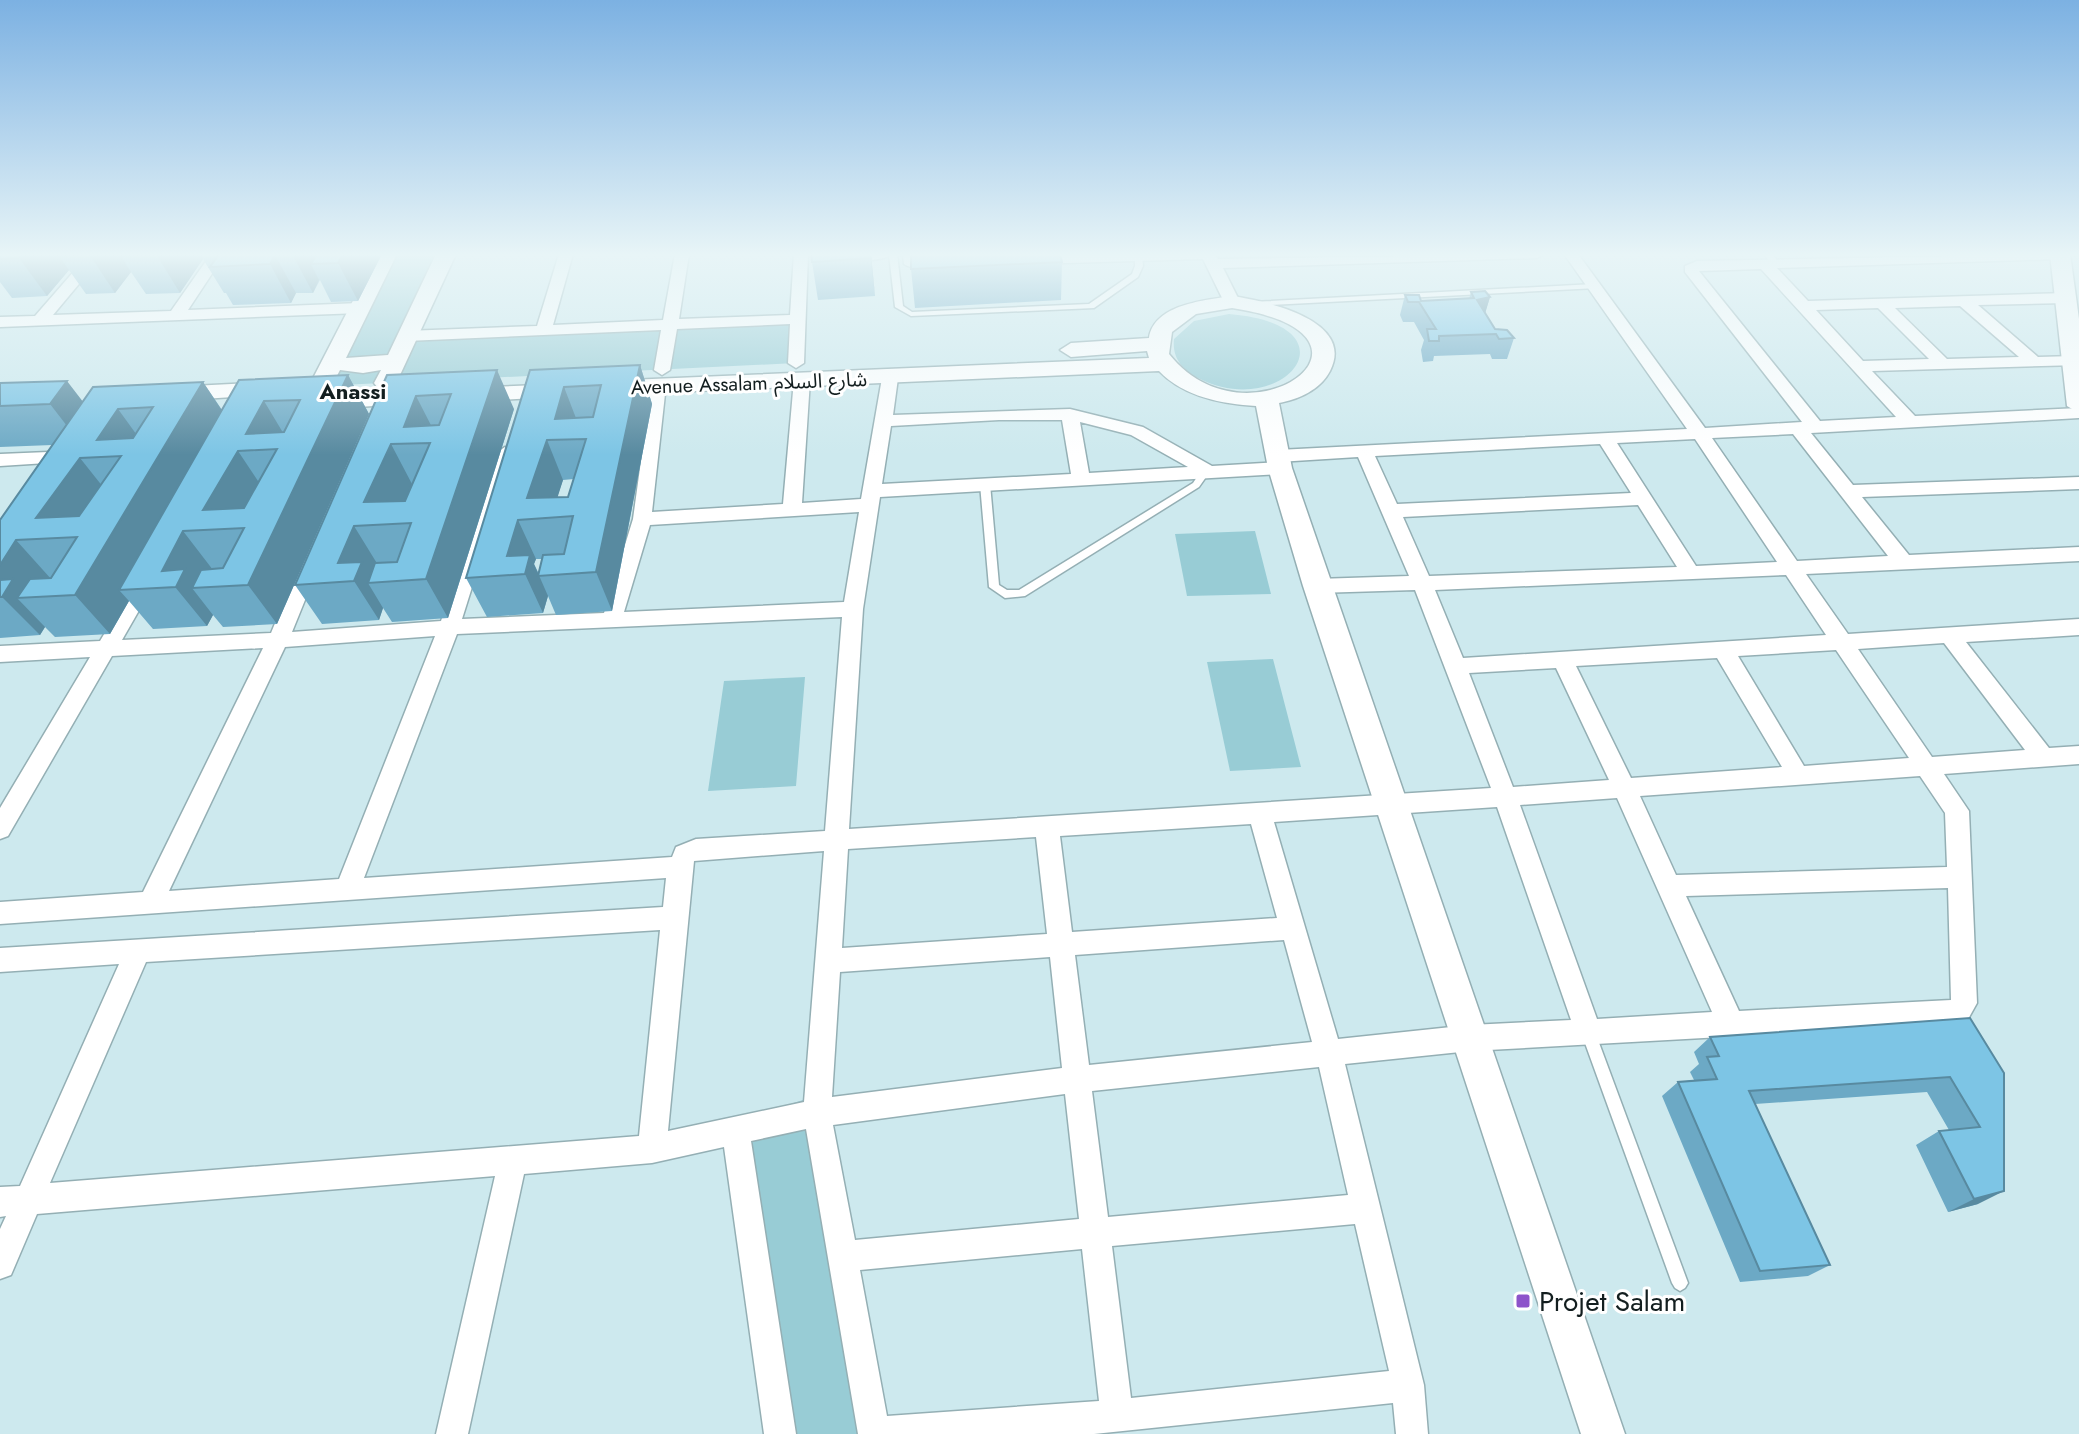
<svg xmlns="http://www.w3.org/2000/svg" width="2079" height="1434" font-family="Jost,'Noto Sans Arabic',sans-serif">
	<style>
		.green { fill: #98ccd5 }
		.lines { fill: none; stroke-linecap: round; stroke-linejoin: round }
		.lane-casing { stroke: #94afb4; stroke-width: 3 }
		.street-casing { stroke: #94afb4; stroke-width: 3 }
		.secondary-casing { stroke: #94afb4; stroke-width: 3 }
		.lane { fill: #fff; fill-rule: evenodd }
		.street { fill: #fff; fill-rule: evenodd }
		.secondary { fill: #fff; fill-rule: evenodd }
		.wall { fill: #6ca9c5; fill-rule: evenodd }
		.shaded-wall { fill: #588aa0 }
		.building { fill: #7dc5e5; stroke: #588aa0; stroke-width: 2; fill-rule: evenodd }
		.poi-dot { fill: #8d53ca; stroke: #fff; stroke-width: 3 }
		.labels { text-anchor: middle; stroke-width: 6; stroke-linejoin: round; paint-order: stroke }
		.far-street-label { font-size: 20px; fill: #131e1f; stroke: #fff }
		.far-neighbourhood-label { font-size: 22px; font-weight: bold; fill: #131e1f; stroke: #fff }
		.near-poi-label { font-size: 28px; fill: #131e1f; stroke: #fff; text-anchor: start }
	</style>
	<rect width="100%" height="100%" fill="#cde9ee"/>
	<path class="green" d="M388,254H442L406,336L798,319L796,363L321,386Z
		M1229,314C1361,325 1284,422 1198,378C1182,369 1172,358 1174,339L1194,321Z
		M1255,531L1271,594L1187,596L1175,534Z
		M1273,659L1301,767L1230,771L1207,662Z
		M805,677L796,786L708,791L724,681Z
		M806,1099L878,1434H793L736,1122Z"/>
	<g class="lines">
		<g class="lane-casing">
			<path id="lane" d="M889,254H897L903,306L912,312L1089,304L1132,274L1135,266V254L1142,256L1143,266L1138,277L1094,308L911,316L895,307Z
				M1764,254H1772L1780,264L1779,266H1773Z
				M1594,284H1597V288L1251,306L1247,304L1251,302Z
				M1206,467L1211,470L1199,487L1025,596L1005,598L989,587L980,484L982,482L985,481L990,484L999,585L1007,590H1019L1193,483L1203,468Z
				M1588,1026L1593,1028L1595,1032L1688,1283L1685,1288L1680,1291L1675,1288L1672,1283L1581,1032L1583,1028Z"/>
		</g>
		<g class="street-casing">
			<path id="street" d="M89,254H104L53,315L171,311L211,254H225L188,310L360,303L368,308L360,313L0,327V317L35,316Z
				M559,254H573L553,325L663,320L675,254H689L679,319L790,315L794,254H808L804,363L796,368L788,363L790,324L677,329L670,370L662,375L654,370L661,330L406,341L398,336L406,331L537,326Z
				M892,254C882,262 845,263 835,255Z
				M903,254H917L919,259L940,258L948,263C938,270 914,271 904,264Z
				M1081,254H1215L1218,259L1544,254L1537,258L1223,268L1240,302L1232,307L1224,302L1203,259L1031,264L1024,260L1031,256Z
				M1564,254H1578L1705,428L1802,422L1685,272V266L1697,261L2067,254L2060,259L1777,268L1808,301L2066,293L2074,298L2066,303L1978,305L2038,357L2074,356L2079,357V365L1872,371L1915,416L2079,408V418L1811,433L1853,485L2079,477V489L1862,497L1909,555L2079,547V561L1806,574L1848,634L2079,619V635L1966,642L2049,748L2079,746V764L1944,774L1969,811L1977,1003L1967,1021L1958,1024L1470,1051L1345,1064L1424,1385L1428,1434H1396L1393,1403L1094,1434H858L806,1129L751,1141L796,1434H764L724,1147L652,1163L524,1174L468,1434H436L495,1176L37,1214L11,1275L0,1279V1229L6,1216L0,1217V1187L20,1186L119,964L0,972V948L663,907L666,878L0,924V902L143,892L263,648L112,656L8,836L0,839V808L90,657L0,662V646L100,641L140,574L147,572L157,579L122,640L271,633L300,563L310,556L320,563L292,632L441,621L496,453L505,447L514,453L462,619L604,613L633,519L652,381L658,380L666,385L652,512L783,504L794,380L802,375L810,380L802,503L861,499L882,378L890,373L898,378L893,415L1070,409L1143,427L1212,466L1280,462L1289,468L1280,474L880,497L863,609L849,829L1491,788L1415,590L1317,593L1307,586L1317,579L1409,576L1358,457L1278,462L1269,456L1278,450L1687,429ZM1761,269L1896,417L1820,421L1699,271ZM1960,306L2019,357L1947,359L1895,308ZM1878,308L1929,359L1863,361L1816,310ZM999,420H1062L1071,474L882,484L891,426ZM1080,422L1131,435L1188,467L1089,473ZM1793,434L1888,556L1797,561L1712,438ZM1695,439L1777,562L1696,566L1617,443ZM1600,444L1631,493L1397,504L1375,456ZM1638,505L1677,567L1429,576L1403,517ZM859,512L844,602L624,612L650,525ZM1786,575L1826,635L1463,658L1435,590ZM842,617L825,831L696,839L676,847L672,857L364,878L457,634ZM435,636L339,879L169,891L285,647ZM1944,643L2025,750L1932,757L1858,649ZM1836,650L1909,758L1804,766L1738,656ZM1717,658L1782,767L1631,778L1576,666ZM1556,668L1609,780L1513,787L1469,673ZM1920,776L1945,813L1947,867L1676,875L1640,796ZM1617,798L1712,1012L1597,1019L1520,805ZM1497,807L1571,1020L1470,1025L1338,1039L1274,822ZM1251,824L1277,918L1072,932L1060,836ZM1036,837L1047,934L842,948L848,849ZM824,851L804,1102L668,1131L694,861ZM1948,888L1951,1000L1739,1011L1686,896ZM660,930L639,1136L50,1183L146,962ZM1284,940L1312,1042L1089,1065L1075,955ZM1050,957L1062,1068L832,1097L840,972ZM1319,1067L1348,1195L1108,1217L1092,1091ZM1065,1094L1079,1219L855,1240L833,1125ZM1355,1224L1389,1371L1131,1398L1112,1246ZM1082,1249L1099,1401L887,1416L860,1270Z
				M72,451L78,453V461L0,466V454Z"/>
		</g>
		<g class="secondary-casing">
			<path id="secondary" d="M377,254H397L346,358L388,355L436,254H456L394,388H378L374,383L381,370L363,373L340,370L329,391H313L309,386Z
				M2050,254H2070L2079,319V413L2067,406Z
				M1232,296C1266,301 1356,320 1330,371C1320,390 1299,399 1279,403L1292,468L1625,1434H1581L1303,586L1268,468L1256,406C1222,404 1184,397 1159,371L605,395L593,388L605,381L1149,358L1147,351L1071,357L1060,350L1071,343L1149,338C1154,304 1206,300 1232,296ZM1232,308C1410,335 1247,453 1169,354L1172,332L1196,314Z
				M272,382L284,389L280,394L172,401L160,394L172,387Z
				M561,384L573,391L569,396L466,402L454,395L466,388Z
				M418,391L426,393L430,398L426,403L322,409L310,402L322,395Z"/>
		</g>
		<use href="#lane" class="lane"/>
		<use href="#street" class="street"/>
		<use href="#secondary" class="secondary"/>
	</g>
	<path class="wall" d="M0,254H382L358,301L331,302L320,280L313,293H296L291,303L233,305L226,293H224L203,259L180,293L146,294L131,272L115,293L86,294L69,270L47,296L12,298L0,282Z
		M871,254L875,296L818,300L812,262Z
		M1062,262L1061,300L915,308L911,269Z
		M1471,292L1490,297L1485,313L1495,329L1514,338L1507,359H1492L1490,354L1434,356L1433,361L1423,362L1421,350L1424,340L1414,322H1403L1400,315L1405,295L1421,301L1469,299Z
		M640,365L652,404L612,611L556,615L548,596L543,613L487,617L466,578L530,370ZM574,479L568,497H557L563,480ZM536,559H542L539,574L534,564Z
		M348,375L369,414L277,624L223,627L213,615L207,626L153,629L129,601L110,634L55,637L45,627L40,635L0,638V520L52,445L0,447V383L83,402L203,382L222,410Z
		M387,375L514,409L448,618L392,622L383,608L379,620L322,624L295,585Z
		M1710,1037L2004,1073L1978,1204L1948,1212L1916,1145L1939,1131L1949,1130L1927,1092L1755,1104L1830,1265L1808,1276L1740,1282L1662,1096L1678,1082L1694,1080L1690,1072L1699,1064L1694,1052Z"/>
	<path class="shaded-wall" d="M23,254H82L59,256L69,270L47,296L19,258Z
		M89,254H145L121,256L131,272L115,293Z
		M156,254H207H201L203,259L180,293Z
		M292,254H334L311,264L319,280L313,293Z
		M343,254H382L358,301L338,263Z
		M870,254H871L875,296Z
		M275,255L296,293L291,303L270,264Z
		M1490,297L1484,317L1477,300Z
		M640,365L652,404L612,611L596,572Z
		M497,370L514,409L448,618L426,579Z
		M348,375L369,414L277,624L248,585Z
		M67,381L97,420L81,444L50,404Z
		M203,382L229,421L119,590L129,601L110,634L75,595Z
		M564,387L579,426L555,419Z
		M416,396L436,435L430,443L404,427Z
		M264,401L288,441L277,449L246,434Z
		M118,409L147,449L121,456L97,440Z
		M547,440L563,480L551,518L527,498Z
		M391,444L412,484L395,524L364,502Z
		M238,451L264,490L243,528L203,510Z
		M80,458L111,497L77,537L36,518Z
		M518,520L536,559L534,564L548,596L543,613L525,574L507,556Z
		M354,526L378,565L368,583L383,608L379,620L354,581L338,563Z
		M183,531L213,570L192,588L213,615L207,626L162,571Z
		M16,540L52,580L17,598L45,627L40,635L2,597L0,591V565Z
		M2004,1191L1978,1204L1948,1212L1974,1199Z"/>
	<path class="building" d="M0,254H23L19,258L0,259Z
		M60,254H90L59,256Z
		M123,254H156L121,256Z
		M219,254H292L275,255L270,264L210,267Z
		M317,254H343L338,263L311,264Z
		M811,254H870L871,258L812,262Z
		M911,254H1060L1062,262L911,269Z
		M1485,291L1490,297L1477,300L1495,329L1507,330L1514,338L1499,339L1496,334L1439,336V341H1429L1427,329H1436L1419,302H1408L1405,295H1419L1421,301L1474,298L1471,292Z
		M640,365L596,572L538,576L543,555L564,554L573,516L518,520L507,556L530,555L525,574L466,578L530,370ZM601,385L593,417L555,419L564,387ZM586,439L568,497L527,498L547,440Z
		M497,370L426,579L368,583L375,563L397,562L411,523L354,526L338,563L362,562L354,581L295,585L387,375ZM451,394L439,425L404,427L416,396ZM430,443L405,501L364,502L391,444Z
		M348,375L248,585L192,588L201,570L223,568L244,528L183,531L162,571L185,569L176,587L119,590L239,380ZM300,400L284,432L246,434L264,401ZM277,449L244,508L203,510L238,451Z
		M67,381L50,404L0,406V383Z
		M203,382L75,595L17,598L30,579L51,578L77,537L16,540L0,565V520L93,387ZM153,407L133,438L97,440L118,409ZM121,456L79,516L36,518L80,458Z
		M13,579L2,597H0V580Z
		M1970,1018L2004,1073V1191L1974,1199L1939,1131L1980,1127L1950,1077L1749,1091L1830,1265L1760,1271L1678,1082L1717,1079L1707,1057L1719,1056L1710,1037Z"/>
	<linearGradient id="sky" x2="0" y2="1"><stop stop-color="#7cb1e2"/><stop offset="0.56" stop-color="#e8f5f7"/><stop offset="1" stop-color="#e8f5f7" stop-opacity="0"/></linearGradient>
	<rect width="2079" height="455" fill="url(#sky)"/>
	<rect class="poi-dot" x="1515" y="1293" width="16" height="16" rx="4"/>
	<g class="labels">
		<g class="far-street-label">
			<text transform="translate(749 383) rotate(-2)" y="7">Avenue Assalam شارع السلام</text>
		</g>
		<g class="far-neighbourhood-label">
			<text x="353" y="399">Anassi</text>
		</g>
		<g class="near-poi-label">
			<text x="1539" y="1311">Projet Salam</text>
		</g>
	</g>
</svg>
